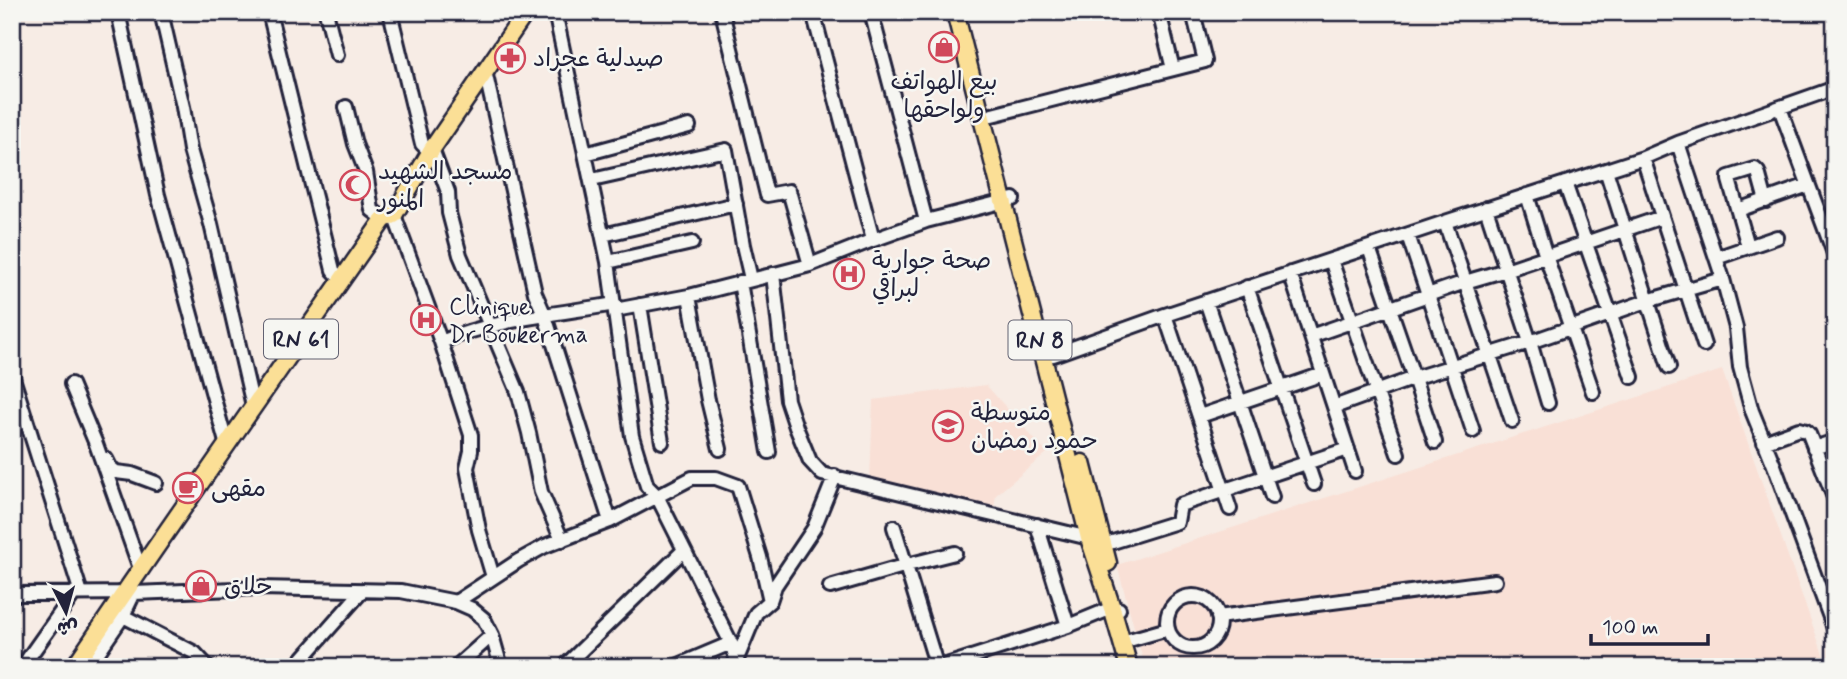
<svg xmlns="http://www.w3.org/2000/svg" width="1847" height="679" font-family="Mynerve,'Playpen Sans Arabic',sans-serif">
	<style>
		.built { fill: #f9e0d6 }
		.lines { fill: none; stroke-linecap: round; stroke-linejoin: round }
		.minor-casing { stroke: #22223b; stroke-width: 18 }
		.major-casing { stroke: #22223b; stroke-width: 21 }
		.minor { stroke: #f6f6f2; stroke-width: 12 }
		.major { stroke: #fbdf96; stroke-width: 16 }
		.labels { text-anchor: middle; stroke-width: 5; stroke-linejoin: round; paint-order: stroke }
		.shield { fill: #f6f6f2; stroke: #626272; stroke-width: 2 }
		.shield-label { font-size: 23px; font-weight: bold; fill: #22223b }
		.poi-label { font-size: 24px; fill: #22223b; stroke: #f6f6f2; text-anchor: start }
	</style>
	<rect width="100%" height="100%" fill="#f7ece5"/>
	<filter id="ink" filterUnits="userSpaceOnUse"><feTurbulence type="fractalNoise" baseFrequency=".0143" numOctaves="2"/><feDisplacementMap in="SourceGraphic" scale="14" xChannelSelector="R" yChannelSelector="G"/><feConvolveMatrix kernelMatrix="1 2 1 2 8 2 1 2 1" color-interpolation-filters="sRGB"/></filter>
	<g filter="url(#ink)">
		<path class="built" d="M1722,370L1825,660L1804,667H1145L1117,565Z
			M986,385L1047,453L996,495L994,508L870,480L873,400Z"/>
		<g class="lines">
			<g class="minor-casing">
				<path id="minor" d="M118,12L158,195L227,446
					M161,12L183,107L190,150L211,224L253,406
					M269,12L333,270L342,280
					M326,12L337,55
					M390,12L422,144L430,152
					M555,12L608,262L632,436L647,486L657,496L731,643L739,667
					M722,12L767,195L789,191L810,265
					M813,12L873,240
					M871,12L926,221
					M1159,12L1173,69
					M485,71L535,293L545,316L610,521
					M346,107L355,144L366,172L372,210L384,219
					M1780,108L1835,256
					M992,115L1205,61L1193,12
					M1678,143L1723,279L1736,328L1740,367L1752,411L1775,468L1835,631
					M432,149L448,192L449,213L460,255L518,392L529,433L541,492L562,540
					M585,154L689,126
					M1643,158L1704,345
					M1606,170L1669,367
					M592,180L726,150L743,245L751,279
					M1565,183L1632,377
					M1527,195L1546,256L1593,392
					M1486,208L1530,342L1548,403
					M1738,210L1808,185
					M394,215L441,342L471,435V451L467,468L479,530L493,577
					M1445,222L1512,421
					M603,235L736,204
					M1408,235L1473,431
					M1748,246L1729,180V177L1755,169L1758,172L1766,201
					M1369,248L1414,378L1435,442
					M1716,258L1777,237
					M1331,260L1398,454
					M608,262L692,243
					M1290,273L1355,471
					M773,274L787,400L796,427L810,461L822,474L1089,538
					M740,282L769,452
					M1247,287L1314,484
					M689,296L708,400L720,449
					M1206,301L1272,497
					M640,305L662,442
					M615,310L689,296L810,265L873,240L926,221L1013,199
					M1165,315L1230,509
					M1311,336L1465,282L1506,270L1662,217
					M441,342C495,319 557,314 615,304
					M1053,355L1165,315L1445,222L1643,158L1678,143L1835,88
					M12,375L81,593
					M71,384L96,444L141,571
					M1334,407L1414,378L1530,342L1647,301L1723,279
					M1200,416L1323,374
					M1764,442L1799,429L1806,431L1809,434L1835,500
					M1814,448L1835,441
					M106,459L110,467L116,472L132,474L156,483
					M1037,525L1068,626
					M894,527L937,667
					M1103,545L1177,522L1180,505L1348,449
					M830,587L907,565L955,553
					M12,594L134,593L260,588L401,591L456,602L472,609L484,619L492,635L501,667
					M1167 622a26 26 0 1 1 52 0a26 26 0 1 1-52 0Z
					M456,602L518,561L545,546L610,521L692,478H716L738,486L760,557L770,601
					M123,616L195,653L208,667
					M1218,617L1495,581
					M1129,640L1168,629
					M737,659L756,613L770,601L775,586L814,528L835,476
					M22,667L75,592
					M88,667L123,616L134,593
					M295,667L363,590
					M456,667L492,635
					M564,667L683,551
					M674,667L731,643
					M940,667L1068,626L1112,608L1119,609"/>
			</g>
			<g class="major-casing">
				<path id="major" d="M955,12L1089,538L1112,608L1129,667
					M1082,463L1108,563
					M74,667C176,516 281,368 384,219L394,215L432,149L526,12"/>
			</g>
			<use href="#minor" class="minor"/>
			<use href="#major" class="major"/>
		</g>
	</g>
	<defs>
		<g id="shop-ring" transform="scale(1.575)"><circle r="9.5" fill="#f6f6f2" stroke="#d1495b" stroke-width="1.5"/><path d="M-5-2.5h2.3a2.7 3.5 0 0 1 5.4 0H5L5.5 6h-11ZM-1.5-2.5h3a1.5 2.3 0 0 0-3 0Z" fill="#d1495b"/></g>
		<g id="pharmacy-ring" transform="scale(1.575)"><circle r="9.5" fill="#f6f6f2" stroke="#d1495b" stroke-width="1.5"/><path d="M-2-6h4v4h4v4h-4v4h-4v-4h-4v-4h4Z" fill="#d1495b"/></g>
		<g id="mosque-ring" transform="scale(1.575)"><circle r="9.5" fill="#f6f6f2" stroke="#d1495b" stroke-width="1.5"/><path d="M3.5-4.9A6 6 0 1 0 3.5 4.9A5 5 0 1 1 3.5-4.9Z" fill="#d1495b"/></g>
		<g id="hospital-ring" transform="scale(1.575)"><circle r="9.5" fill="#f6f6f2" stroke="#d1495b" stroke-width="1.5"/><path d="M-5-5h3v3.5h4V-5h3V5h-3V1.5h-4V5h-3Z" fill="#d1495b"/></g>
		<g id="school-ring" transform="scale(1.575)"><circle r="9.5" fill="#f6f6f2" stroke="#d1495b" stroke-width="1.5"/><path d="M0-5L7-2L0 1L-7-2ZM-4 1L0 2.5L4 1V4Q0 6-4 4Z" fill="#d1495b"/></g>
		<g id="cafe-ring" transform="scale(1.575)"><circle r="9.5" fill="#f6f6f2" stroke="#d1495b" stroke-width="1.5"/><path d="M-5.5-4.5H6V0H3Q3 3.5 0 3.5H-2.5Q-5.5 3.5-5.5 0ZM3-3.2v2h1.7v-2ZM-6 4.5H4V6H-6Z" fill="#d1495b"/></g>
	</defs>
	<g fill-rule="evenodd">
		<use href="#shop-ring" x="944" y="47"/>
		<use href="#pharmacy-ring" x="510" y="58"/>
		<use href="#mosque-ring" x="355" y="185"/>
		<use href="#hospital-ring" x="849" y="274"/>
		<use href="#hospital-ring" x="426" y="320"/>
		<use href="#school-ring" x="948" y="426"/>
		<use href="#cafe-ring" x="188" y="488"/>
		<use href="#shop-ring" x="201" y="586"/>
	</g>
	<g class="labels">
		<g class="shield">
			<rect x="264" y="319.5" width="74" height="39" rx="5"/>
			<rect x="1008.5" y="320.5" width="63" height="39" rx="5"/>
		</g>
		<g class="shield-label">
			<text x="301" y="347">RN 61</text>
			<text x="1040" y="348">RN 8</text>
		</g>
		<g class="poi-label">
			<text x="533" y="66">صيدلية عجراد</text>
			<text x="944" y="89" text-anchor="middle">بيع الهواتف<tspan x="944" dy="28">ولواحقها</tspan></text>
			<text x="378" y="179">مسجد الشهيد<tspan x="378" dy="28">المنور</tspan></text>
			<text x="872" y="268">صحة جوارية<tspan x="872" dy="28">لبراقي</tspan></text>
			<text x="449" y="314">Clinique<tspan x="449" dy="28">Dr Boukerma</tspan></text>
			<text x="971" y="420">متوسطة<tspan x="971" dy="28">حمود رمضان</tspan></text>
			<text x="211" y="496">مقهى</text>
			<text x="224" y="594">حلاق</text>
		</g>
	</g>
	<rect width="1847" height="679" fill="none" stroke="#f6f6f2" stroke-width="42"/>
	<rect x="21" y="21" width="1805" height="637" fill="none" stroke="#22223b" stroke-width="2.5" filter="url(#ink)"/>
	<g transform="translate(66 612) rotate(174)" stroke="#f6f6f2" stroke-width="5" paint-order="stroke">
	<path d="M0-5L12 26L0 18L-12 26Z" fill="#22223b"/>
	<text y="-10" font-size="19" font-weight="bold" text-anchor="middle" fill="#22223b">ش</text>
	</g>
	<path d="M1591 634v10h117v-10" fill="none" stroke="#22223b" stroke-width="3.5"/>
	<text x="1602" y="634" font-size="21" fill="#22223b" stroke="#f6f6f2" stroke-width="5" paint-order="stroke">100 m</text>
</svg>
